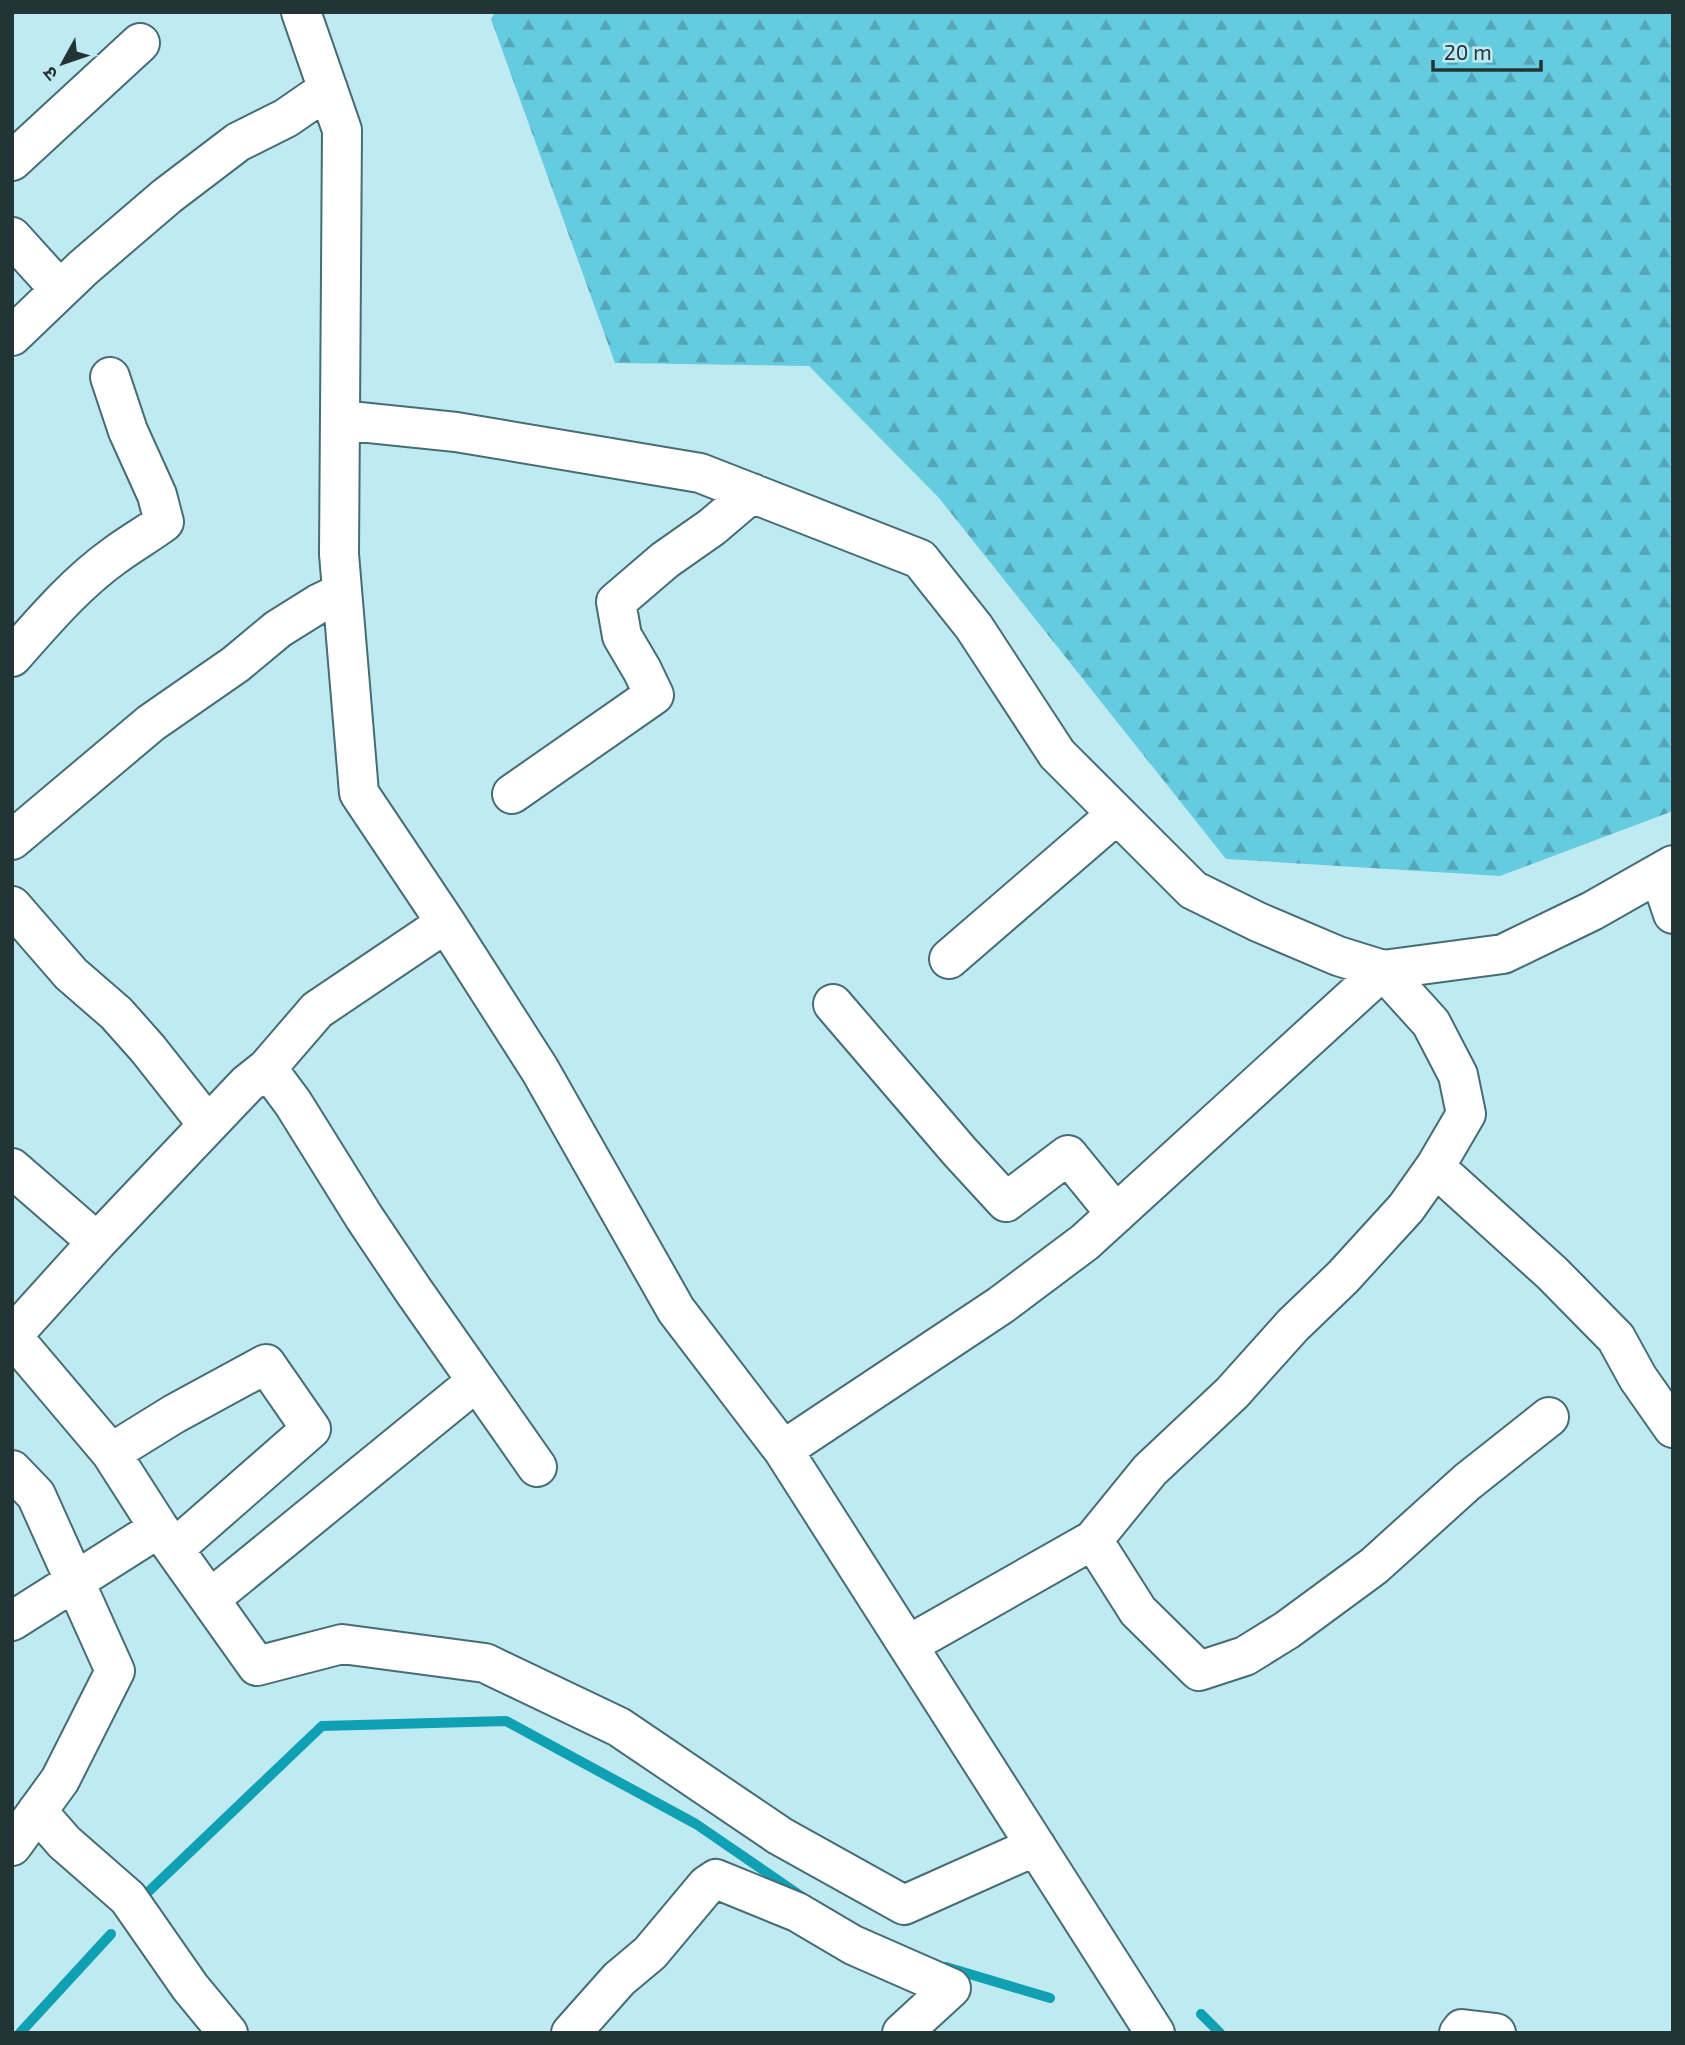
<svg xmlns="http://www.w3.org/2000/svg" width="1685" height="2045" font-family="'Exo 2','Noto Sans Devanagari',sans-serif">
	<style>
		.forest { fill: url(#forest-firs) }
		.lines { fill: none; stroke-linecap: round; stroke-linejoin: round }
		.stream { stroke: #10a0b4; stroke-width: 10 }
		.minor-casing { stroke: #466d74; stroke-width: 42 }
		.minor { stroke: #fff; stroke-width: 38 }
	</style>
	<defs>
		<pattern id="forest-firs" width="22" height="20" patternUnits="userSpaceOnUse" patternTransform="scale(1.75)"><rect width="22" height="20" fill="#65ccdf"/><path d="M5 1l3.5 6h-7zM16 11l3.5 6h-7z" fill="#53a6b6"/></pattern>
	</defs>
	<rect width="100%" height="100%" fill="#c0eaf2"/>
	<path class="forest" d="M495,12H1673V811L1500,876L1226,859L939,498L809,366L615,363L491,19Z"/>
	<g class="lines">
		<path class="stream" d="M147,1893L322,1726L506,1721L696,1824L801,1896
			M946,1967L1050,1998
			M1201,2014L1220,2033
			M20,2033L111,1934"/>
		<g class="minor-casing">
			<path id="minor" d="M301,12L342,130L339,554L359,793L446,923L540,1070L676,1310L783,1450L1155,2033
				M12,161L140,43
				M12,237L60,290
				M12,336L83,268L167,196L238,142L286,118L328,89
				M340,420L456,432L700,473L920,559L974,627L1057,754L1193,890L1258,922L1338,956L1383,970L1503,954L1592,911L1673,865
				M12,657C44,621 75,584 114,556C130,544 148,534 164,522L157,495L128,431L110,377
				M512,794L654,695L642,670L622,636L616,602L665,560L712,527L752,493
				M12,840L151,723L236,664L278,629L318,604L341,593
				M1659,873L1673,914
				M12,906L71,974L116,1013L148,1049L208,1125
				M949,959L1117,814
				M833,1004L960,1152L1006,1202L1068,1155L1116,1214
				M267,1068L293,1103L364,1217L413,1290L537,1467
				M1435,1167L1552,1273L1616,1338L1638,1378L1673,1428
				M12,1168L97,1242
				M12,1336L111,1453L159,1528L257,1666L342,1644L485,1663L619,1727L780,1836L904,1905L1036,1846
				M12,1336L97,1242L247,1084L267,1068L317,1010L446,923
				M783,1450L1001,1305L1085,1242L1383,970L1431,1023L1458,1075L1466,1114L1435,1167L1406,1208L1343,1277L1293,1325L1232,1393L1150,1470L1093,1540L1138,1611L1199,1671L1245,1656L1287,1630L1374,1566L1467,1482L1549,1417
				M111,1453L174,1414L266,1364L311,1429L174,1549
				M12,1470L36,1495L115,1671L60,1780L12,1846
				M210,1599L477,1381
				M12,1621L159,1528
				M908,1645L1093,1540
				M37,1811L64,1842L128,1898L190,1987L228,2033
				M571,2033L619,1979L650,1953L707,1885L716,1879L797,1912L853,1945L951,1988L902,2033
				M1459,2033L1462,2029L1496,2033"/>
		</g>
		<use href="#minor" class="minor"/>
	</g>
	<rect width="1685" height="2045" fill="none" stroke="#233437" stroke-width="28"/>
	<g transform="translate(63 63) rotate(230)" stroke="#c0eaf2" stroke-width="5" paint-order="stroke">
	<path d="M0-5L12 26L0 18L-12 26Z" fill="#233437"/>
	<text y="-10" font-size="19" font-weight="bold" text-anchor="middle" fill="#233437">उ</text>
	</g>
	<path d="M1433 60v10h108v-10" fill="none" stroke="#233437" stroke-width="3.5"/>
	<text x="1444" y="60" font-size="21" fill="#233437" stroke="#c0eaf2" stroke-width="5" paint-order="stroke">20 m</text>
</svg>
